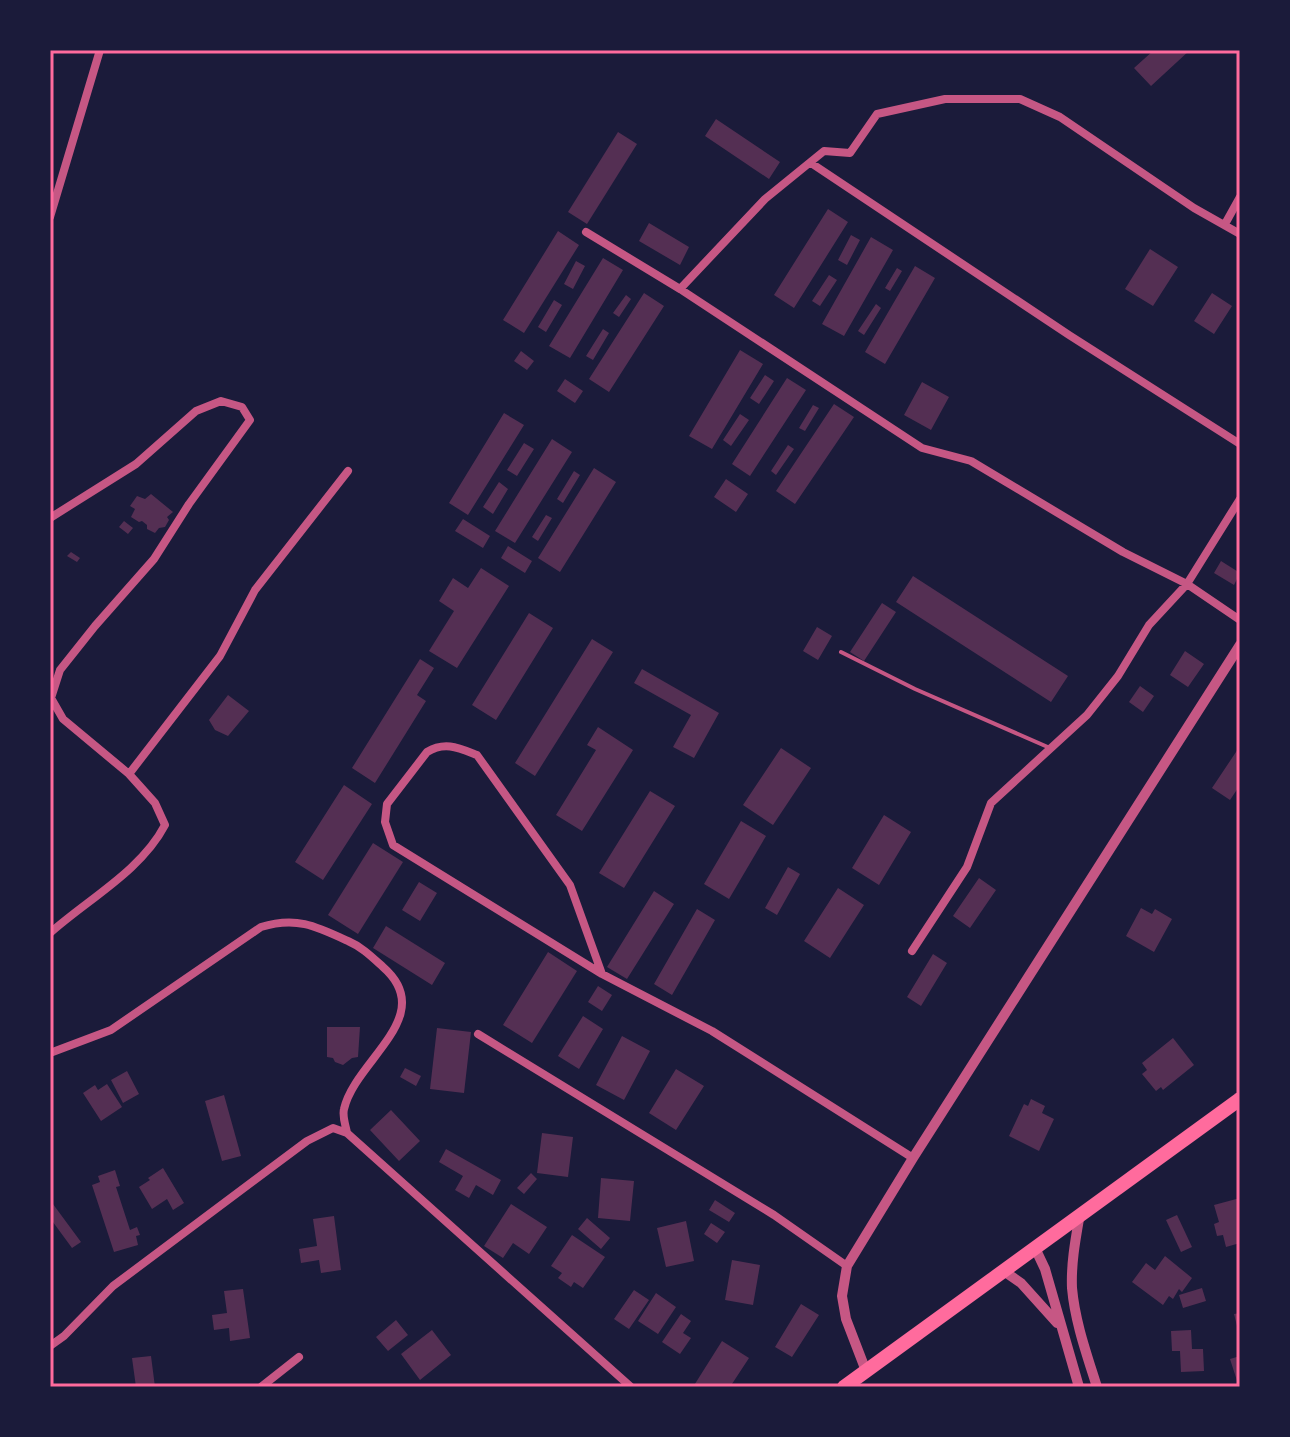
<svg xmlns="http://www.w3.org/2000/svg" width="1290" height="1437" font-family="Figtree,sans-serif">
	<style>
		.building { fill: #542f53 }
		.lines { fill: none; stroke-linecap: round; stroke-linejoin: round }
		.service { stroke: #c65784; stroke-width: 4 }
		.minor { stroke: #c65784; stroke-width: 8 }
		.tertiary { stroke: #c65784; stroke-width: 10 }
		.primary { stroke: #ff6b9d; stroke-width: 14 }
		.neatline { fill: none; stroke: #ff6b9d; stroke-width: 3 }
	</style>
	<rect width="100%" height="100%" fill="#1b1b3a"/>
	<path class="building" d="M1154,50H1190L1151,86L1134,68Z
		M716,119L780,162L769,179L705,136Z
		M618,132L637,144L587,224L568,212Z
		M828,209L848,222L794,308L774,295Z
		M649,223L689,247L680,265L639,241Z
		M558,231L579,245L524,333L503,320Z
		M851,235L860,240L847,265L838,260Z
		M871,237L893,250L844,336L822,324Z
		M1150,249L1178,267L1153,306L1125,289Z
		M603,258L623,270L570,358L549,346Z
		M576,261L585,266L573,289L564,284Z
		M915,266L935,278L885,364L865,352Z
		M897,268L902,271L890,291L885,288Z
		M829,275L837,280L820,306L812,301Z
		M644,293L664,306L609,392L589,379Z
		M1212,293L1232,306L1214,334L1194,321Z
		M626,295L631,299L619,317L613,313Z
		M554,300L562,305L546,332L538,327Z
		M876,304L881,308L864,335L858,331Z
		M603,329L609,333L593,360L586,356Z
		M740,350L763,364L712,449L689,436Z
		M521,351L534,361L527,370L514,361Z
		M765,375L774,381L759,404L750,398Z
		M787,378L806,390L750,476L732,464Z
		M565,379L583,391L575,403L557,391Z
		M922,382L949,397L931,430L904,415Z
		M834,404L854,417L795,504L776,491Z
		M813,405L819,408L805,431L799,428Z
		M504,413L524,425L468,515L449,503Z
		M740,414L749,420L731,446L723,440Z
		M552,439L572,452L515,543L495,531Z
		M524,443L534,449L517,476L507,470Z
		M788,445L794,449L776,475L771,471Z
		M594,468L616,482L560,572L538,558Z
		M574,471L580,475L563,503L557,499Z
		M726,479L748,494L736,512L714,497Z
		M499,482L508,489L493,514L483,507Z
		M151,494L173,512L167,517L169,520L165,527L159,528L155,533L147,529V525L142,521L139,522L131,517L135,509L130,506L137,496L145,499Z
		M546,515L552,518L538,541L532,537Z
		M463,519L490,536L483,548L455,531Z
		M124,521L133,528L128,534L119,527Z
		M508,546L532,561L525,573L501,558Z
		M71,552L80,558L77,562L67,556Z
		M1221,561L1240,573L1234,585L1214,573Z
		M481,568L509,586L457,668L429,651L454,611L439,601L453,578L468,588Z
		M913,576L1068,676L1051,702L896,602Z
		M882,603L896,612L864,661L850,652Z
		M529,613L553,628L496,720L472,705Z
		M817,627L832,636L818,660L803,651Z
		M592,639L613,652L535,776L515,763Z
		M1185,651L1204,664L1188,687L1170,675Z
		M420,659L434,668L417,695L426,701L375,783L352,768Z
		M642,669L719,713L694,758L673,747L691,715L634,683Z
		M1140,686L1154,696L1143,712L1129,702Z
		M228,695L249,711L228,736L215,730L209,720Z
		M598,727L633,750L582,831L556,815L596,750L587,745Z
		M1240,746V785L1230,800L1212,788Z
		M781,748L811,768L773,825L743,805Z
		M344,785L372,804L323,880L295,862Z
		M650,791L675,806L624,888L599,873Z
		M884,815L911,832L879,885L852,868Z
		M741,821L766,836L729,899L704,884Z
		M373,843L403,862L358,934L328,915Z
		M788,867L800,874L777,915L765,908Z
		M979,878L996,890L970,928L953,916Z
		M419,882L437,893L420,921L402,910Z
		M838,888L864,905L830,958L804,941Z
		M654,891L674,904L627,979L607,967Z
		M1141,908L1152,914L1155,909L1172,919L1154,952L1126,936Z
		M697,909L715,920L672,995L654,984Z
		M386,926L445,963L432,985L373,948Z
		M548,952L577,971L532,1043L503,1025Z
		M933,954L947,963L921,1006L907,997Z
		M598,986L612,995L602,1011L588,1002Z
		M583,1016L603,1029L579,1069L558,1056Z
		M327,1027H360L358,1057L352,1058L343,1065L335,1062L333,1058L327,1057Z
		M437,1028L471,1032L464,1093L430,1089Z
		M622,1036L650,1051L624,1100L596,1085Z
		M1173,1038L1194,1065L1163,1090L1161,1087L1156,1091L1142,1074L1147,1070L1142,1063Z
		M405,1068L421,1076L416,1086L400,1077Z
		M676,1069L704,1086L676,1130L649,1113Z
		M127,1071L139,1094L123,1103L111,1080Z
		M107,1084L122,1107L101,1121L83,1093L95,1085L98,1090Z
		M224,1095L241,1156L222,1161L205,1101Z
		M1031,1099L1045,1106L1042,1113L1054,1119L1039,1151L1009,1136L1024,1104L1028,1106Z
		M391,1110L420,1141L399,1161L370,1130Z
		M542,1133L573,1137L568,1177L537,1173Z
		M446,1149L501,1180L493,1195L476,1185L469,1198L455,1190L463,1176L439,1162Z
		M163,1168L184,1203L173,1210L167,1199L152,1209L139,1187L150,1180L148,1178Z
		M115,1170L120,1186L116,1187L130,1230L137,1227L140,1235L136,1236L138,1245L114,1252L92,1185L100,1182L98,1176Z
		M531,1173L537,1179L524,1194L517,1188Z
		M601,1178L634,1181L630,1221L598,1218Z
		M1240,1198V1243L1226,1247L1223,1235L1217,1236L1214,1224L1219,1222L1214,1205Z
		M50,1200L81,1242L72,1248L50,1218Z
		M715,1200L735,1213L729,1222L709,1210Z
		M511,1204L547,1227L529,1254L513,1243L503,1258L484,1246Z
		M1177,1215L1192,1247L1181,1252L1166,1220Z
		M334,1216L341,1270L321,1273L319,1260L301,1263L299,1249L317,1246L313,1219Z
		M587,1218L610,1238L601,1249L578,1229Z
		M686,1221L694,1261L666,1267L657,1228Z
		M711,1223L725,1232L717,1243L704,1234Z
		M572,1235L605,1257L583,1288L574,1282L571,1287L558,1278L562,1273L551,1266Z
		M1165,1256L1192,1278L1182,1292L1179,1289L1173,1299L1169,1296L1163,1305L1132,1282L1146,1263L1155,1270Z
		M732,1260L760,1265L753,1305L725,1300Z
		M1202,1288L1206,1301L1183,1308L1179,1295Z
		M243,1289L250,1338L230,1341L229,1328L214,1330L212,1315L227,1313L224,1291Z
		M634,1290L649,1300L629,1329L614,1319Z
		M656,1293L676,1307L658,1334L638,1321Z
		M801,1304L819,1315L792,1357L775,1347Z
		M1240,1313V1334H1239L1234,1314Z
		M681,1314L691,1321L683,1333L691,1338L680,1354L662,1342Z
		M396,1320L408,1335L388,1351L376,1337Z
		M432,1330L451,1355L420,1380L401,1354Z
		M1191,1330L1192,1349H1203L1204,1371L1181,1372L1180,1351H1172L1171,1331Z
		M722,1341L749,1358L730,1387H693Z
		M151,1356L155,1387H136L132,1358Z
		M1240,1356V1387H1239L1230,1359Z"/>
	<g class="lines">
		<path class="service" d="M841,652L915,689L1050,748"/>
		<path class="minor" d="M811,163L1069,335L1240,444
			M50,217L100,50
			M1225,224L1240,197
			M586,232L680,289L922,448L971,461L1123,552L1187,584L1240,620
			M680,289L765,199L824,151L850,153L877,114L945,99H1020L1060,117L1194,208L1240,234
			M50,518L136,464L196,411L221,401L242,407L250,420L189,504L154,559L95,626L60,670L51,698L63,719L129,774L155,803L165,825C141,871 88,899 50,933
			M129,774L220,656L255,590L348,471
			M912,951L967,867L991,803L1087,715L1118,676L1149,625L1187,584L1240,499
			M602,974L570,885L477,755C459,748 445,741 427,752L387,804L385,822L393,845L602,974L712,1031L913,1158
			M478,1034L774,1215L847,1266
			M50,1053L111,1030L261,927C296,916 316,926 348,941C362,947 372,957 383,967C439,1016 355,1060 344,1109C342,1117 346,1126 347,1133L333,1128L307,1141L113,1286L64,1336L50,1346
			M347,1133L631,1387
			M261,1387L299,1357"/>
		<path class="tertiary" d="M1079,1219C1075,1242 1071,1265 1072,1288C1075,1322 1087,1355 1097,1387
			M1036,1250L1045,1269L1079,1387
			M1005,1272L1021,1283L1057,1323
			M866,1371L846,1319L842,1296L847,1266L913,1158L1240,645"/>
		<path class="primary" d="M844,1387L1240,1099"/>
	</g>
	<rect width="1290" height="1437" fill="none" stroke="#1b1b3a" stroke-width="104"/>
	<rect x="52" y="52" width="1186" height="1333" class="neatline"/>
</svg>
